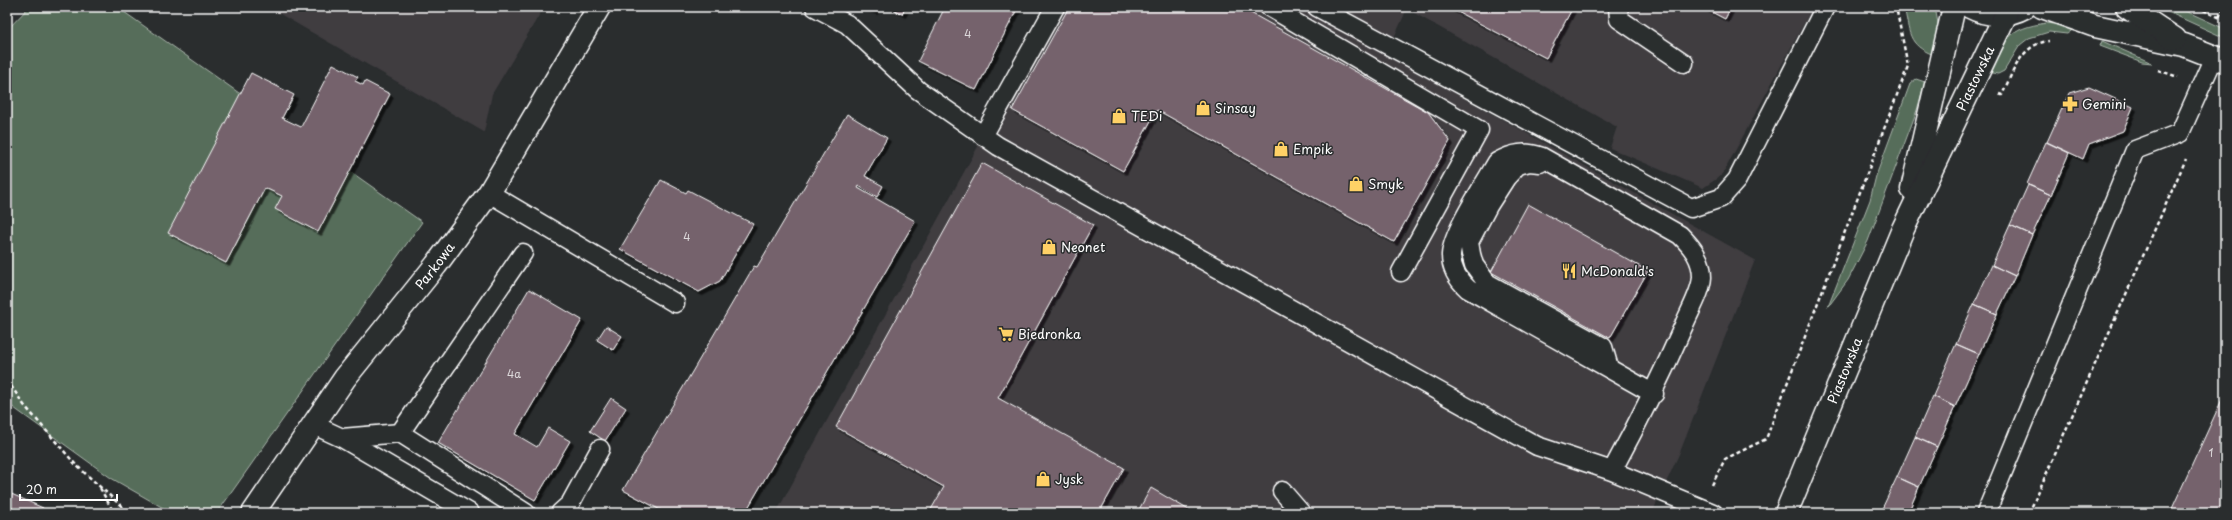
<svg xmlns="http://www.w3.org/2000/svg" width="2232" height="520" font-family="'Playpen Sans',sans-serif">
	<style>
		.built { fill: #403d41 }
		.green { fill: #566d5a; stroke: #aab6ac }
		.building { fill: #74626c; stroke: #fff; filter: url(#shadow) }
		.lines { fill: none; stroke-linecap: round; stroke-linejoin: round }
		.service-casing { stroke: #fff; stroke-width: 21 }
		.minor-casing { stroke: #fff; stroke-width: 25 }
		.tertiary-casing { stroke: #fff; stroke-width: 25 }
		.path { stroke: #fff; stroke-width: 2.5; stroke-dasharray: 4 3; stroke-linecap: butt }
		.service { stroke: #2a2d2e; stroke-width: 18 }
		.minor { stroke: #2a2d2e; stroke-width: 22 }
		.tertiary { stroke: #2a2d2e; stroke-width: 22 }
		.labels { text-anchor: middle; stroke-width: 3; stroke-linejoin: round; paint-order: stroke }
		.number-label { font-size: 11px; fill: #dcd8da }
		.street-label { font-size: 13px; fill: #fff; stroke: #2a2d2e }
		.poi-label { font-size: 13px; fill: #fff; stroke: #2a2d2e; text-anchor: start }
	</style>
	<defs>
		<filter id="shadow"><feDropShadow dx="3.5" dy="3.5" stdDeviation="0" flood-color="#0009"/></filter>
	</defs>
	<rect width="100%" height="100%" fill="#2a2d2e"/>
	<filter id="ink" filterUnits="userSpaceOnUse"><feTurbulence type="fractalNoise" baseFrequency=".025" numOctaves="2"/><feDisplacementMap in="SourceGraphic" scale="8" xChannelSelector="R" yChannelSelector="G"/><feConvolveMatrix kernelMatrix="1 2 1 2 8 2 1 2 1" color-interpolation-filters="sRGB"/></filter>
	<g filter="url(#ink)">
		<path class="built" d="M268,7H544L492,94L484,132Z
			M1055,7H1813L1722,175L1703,188L1610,148L1617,127L1407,9L1386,55L1755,260L1680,452L1652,513H776Z"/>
		<path class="green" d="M29,7H117L422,222L217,513H172L111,478L7,403V30Z
			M1904,7H1935L1939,29L1934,55C1907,45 1910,32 1904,7Z
			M2157,7H2177L2225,29V38Z
			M2047,23L2075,28L2067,34L2049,32L2029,38L2020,45L2004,71L1998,74L1986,72C2005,41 2007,28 2047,23Z
			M2102,41L2152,63L2142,62L2100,46Z
			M1916,79L1925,82L1917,110L1868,241L1848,280L1828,307L1870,200L1876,176L1910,84Z"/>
		<path class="building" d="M862,7H876L874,11Z
			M889,7H906L902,14Z
			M945,7H1018L976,90L918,61Z
			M1069,7H1240L1428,112L1450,141L1394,242L1157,110L1123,171L1012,110Z
			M1448,7H1573L1546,58Z
			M1702,7H1731L1725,19Z
			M333,64L358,77L355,81L363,85L365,81L390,94L318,232L275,209L282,196L265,188L226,263L168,233L251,73L294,95L282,118L301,127Z
			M2089,87L2133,107L2123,131L2089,144L2083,159L2047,142L2069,93Z
			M847,114L887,138L865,176L883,186L877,197L859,186L858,188L915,221L745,513H666L623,490L754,266L757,267Z
			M2046,142L2069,153L2051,195L2027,184Z
			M982,163L1093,225L998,398L1124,468L1099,513H929L944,487L836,427Z
			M661,180L686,193L688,190L753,224L720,281L699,292L620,249Z
			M2028,185L2051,195L2032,235L2010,225Z
			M1528,204L1648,271L1610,338L1491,272Z
			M2010,225L2032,235L2015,276L1992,265Z
			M1992,265L2015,276L1997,314L1974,304Z
			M529,289L582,320L515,434L537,447L548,428L570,441L535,500L438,443Z
			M1974,304L1997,314L1979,354L1956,344Z
			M606,326L622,336L613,350L597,340Z
			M1956,344L1979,354L1955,407L1933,396Z
			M2225,393V513H2170Z
			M1933,396L1955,407L1937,447L1915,437Z
			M611,398L626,408L605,441L590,431Z
			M1915,437L1937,447L1919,487L1897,477Z
			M1897,477L1919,487L1908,513H1880Z
			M1151,488L1194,513H1137Z
			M7,492L43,508L41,513H7Z"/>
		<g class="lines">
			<g class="service-casing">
				<path id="service" d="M815,7L847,24L918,90L998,146L1537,446L1612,471L1713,513
					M1269,7L1479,130L1401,272
					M1317,7L1691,208L1721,198L1737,180L1825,7
					M1618,7L1619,19L1684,63
					M983,136L1055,7
					M1540,163L1529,162L1518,165L1506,178L1488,206L1469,242L1471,254L1474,265L1487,283L1603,347L1609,368
					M489,193L675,303
					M314,425L342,438L470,513
					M400,433L526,513
					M342,438L400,433L523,253
					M1612,471C1638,423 1662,375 1684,325C1690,310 1701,293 1702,277C1702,259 1692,247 1680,235L1542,157C1525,151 1513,153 1497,162C1485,183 1452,233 1451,255C1451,269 1458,280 1468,289L1654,394
					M1282,491L1301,513
					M560,513L570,504L600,449
					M1986,513L2135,150L2180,133L2214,57"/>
			</g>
			<g class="minor-casing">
				<g id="minor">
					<path d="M2042,7L2095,26L2184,45L2225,61"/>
					<path d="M2127,7L2175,39"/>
					<path id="s1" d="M253,513L345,378L436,265L489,193L599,7"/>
				</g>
			</g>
			<g class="tertiary-casing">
				<g id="tertiary">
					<path d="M1970,7C1987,16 2007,17 2025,7"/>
					<path d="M1912,189L1954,7"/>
					<path id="s2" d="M1786,513L1903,229L2006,14"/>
				</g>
			</g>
			<path class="path" d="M2197,7L2225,20
				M2219,17L2224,7
				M2158,70L2178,77
				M1999,94L2002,95C2013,72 2021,44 2049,41
				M7,380L24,405L76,465L129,513
				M1712,485L1725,459L1766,439L1908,66L1896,7
				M100,488L114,513
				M2029,513L2186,159"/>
			<use href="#service" class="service"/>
			<use href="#minor" class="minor"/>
			<use href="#tertiary" class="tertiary"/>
		</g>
	</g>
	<defs>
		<g id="pharmacy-bare" transform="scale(1.2)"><path d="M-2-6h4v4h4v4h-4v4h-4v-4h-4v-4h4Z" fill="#ffd166" stroke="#2a2d2e" stroke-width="2.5" paint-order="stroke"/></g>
		<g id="shop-bare" transform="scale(1.2)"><path d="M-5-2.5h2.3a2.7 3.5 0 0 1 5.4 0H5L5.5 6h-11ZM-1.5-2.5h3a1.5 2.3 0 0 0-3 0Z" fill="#ffd166" stroke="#2a2d2e" stroke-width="2.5" paint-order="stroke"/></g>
		<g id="restaurant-bare" transform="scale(1.2)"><path d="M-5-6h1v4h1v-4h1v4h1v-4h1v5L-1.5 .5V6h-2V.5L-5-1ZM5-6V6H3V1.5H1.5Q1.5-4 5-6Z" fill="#ffd166" stroke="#2a2d2e" stroke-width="2.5" paint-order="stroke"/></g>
		<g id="supermarket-bare" transform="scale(1.2)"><path d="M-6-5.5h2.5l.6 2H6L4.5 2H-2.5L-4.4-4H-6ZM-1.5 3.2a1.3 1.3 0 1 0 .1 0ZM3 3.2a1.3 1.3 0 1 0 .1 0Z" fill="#ffd166" stroke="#2a2d2e" stroke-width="2.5" paint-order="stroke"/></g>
	</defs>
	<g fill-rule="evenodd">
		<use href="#pharmacy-bare" x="2070" y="104"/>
		<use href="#shop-bare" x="1203" y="108"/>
		<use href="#shop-bare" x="1119" y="116"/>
		<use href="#shop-bare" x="1281" y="149"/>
		<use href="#shop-bare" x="1356" y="184"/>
		<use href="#shop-bare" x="1049" y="247"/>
		<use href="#restaurant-bare" x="1569" y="271"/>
		<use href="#supermarket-bare" x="1006" y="334"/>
		<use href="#shop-bare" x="1043" y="479"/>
	</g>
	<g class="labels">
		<g class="number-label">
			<text x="968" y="38">4</text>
			<text x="687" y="241">4</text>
			<text x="514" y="378">4a</text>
			<text x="2211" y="457">1</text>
		</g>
		<g class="street-label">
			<text dy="5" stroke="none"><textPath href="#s2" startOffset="474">Piastowska</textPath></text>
			<text dy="5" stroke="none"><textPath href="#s1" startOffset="307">Parkowa</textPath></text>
			<text dy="5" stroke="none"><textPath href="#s2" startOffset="154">Piastowska</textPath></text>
		</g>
		<g class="poi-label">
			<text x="2082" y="109">Gemini</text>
			<text x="1215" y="113">Sinsay</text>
			<text x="1131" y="121">TEDi</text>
			<text x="1293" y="154">Empik</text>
			<text x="1368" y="189">Smyk</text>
			<text x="1061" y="252">Neonet</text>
			<text x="1581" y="276">McDonald's</text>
			<text x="1018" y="339">Biedronka</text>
			<text x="1055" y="484">Jysk</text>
		</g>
	</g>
	<rect width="2232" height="520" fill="none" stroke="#2a2d2e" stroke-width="24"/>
	<rect x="12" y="12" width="2208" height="496" fill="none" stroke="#fff" stroke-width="1.5" filter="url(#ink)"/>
	<path d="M20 494v6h97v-6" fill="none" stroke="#ffffff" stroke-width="2"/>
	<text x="26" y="494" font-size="12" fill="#ffffff" stroke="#2a2d2e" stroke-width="3" paint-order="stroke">20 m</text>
</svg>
